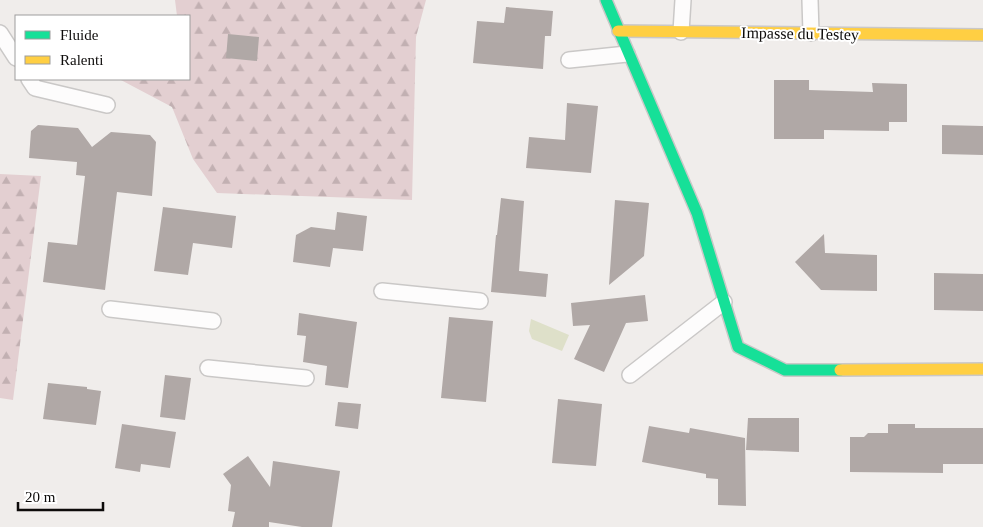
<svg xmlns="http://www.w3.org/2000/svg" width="983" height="527" font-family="Georgia,serif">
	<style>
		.forest { fill: url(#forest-firs) }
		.water { fill: #dee0c9 }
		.building { fill: #b0a8a6 }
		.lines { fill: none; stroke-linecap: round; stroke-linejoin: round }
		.lane-casing { stroke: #cac8c7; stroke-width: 18 }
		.fast-casing { stroke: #cac8c7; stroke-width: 14 }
		.slow-casing { stroke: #cac8c7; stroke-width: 14 }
		.lane { stroke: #fdfcfc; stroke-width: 15 }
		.fast { stroke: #16e098; stroke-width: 11 }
		.slow { stroke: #ffcf43; stroke-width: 11 }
		.labels { text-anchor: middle; stroke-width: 4; stroke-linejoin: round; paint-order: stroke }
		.street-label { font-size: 16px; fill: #0d0b0a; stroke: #fff }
	</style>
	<defs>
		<pattern id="forest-firs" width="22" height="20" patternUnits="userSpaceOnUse" patternTransform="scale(1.25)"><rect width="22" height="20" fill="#e3cfd1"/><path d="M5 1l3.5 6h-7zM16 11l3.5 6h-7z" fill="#c2b0b2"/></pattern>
	</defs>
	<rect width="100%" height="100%" fill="#f0edeb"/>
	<path class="forest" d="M175,0H426L416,37L412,200L217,193L193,159L172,107L119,79H189V16H177Z
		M0,174L41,176L13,400L0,398Z"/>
	<path class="water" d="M531,319L569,335L562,351L532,339L529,331Z"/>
	<path class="building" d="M506,7L553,11L551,36H545L543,69L473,63L477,21L504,23Z
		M228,34L259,37L257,61L226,58Z
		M774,80H809V90L873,92L872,83L907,84V122H889V131L824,130V139H774Z
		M567,103L598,106L591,173L526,168L529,137L565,140Z
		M38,125L78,128L92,147L111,132L150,135L156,142L152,196L117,192L105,290L43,282L48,242L77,245L85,176L76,175L77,162L29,158L31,131Z
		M942,125L983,126V155L942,154Z
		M501,198L524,201L519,271L548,274L546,297L491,292L496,235H497Z
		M615,200L649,203L644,256L609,285Z
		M163,207L236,216L232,248L193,243L188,275L154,271Z
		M337,212L367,216L363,251L333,248L330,267L293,262L296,235L311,227L335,230Z
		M824,234L825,253L877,255V291L821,290L795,262Z
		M934,273L983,274V311L934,310Z
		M645,295L648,321L626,323L604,372L574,359L590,325L573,326L571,303Z
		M299,313L357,322L348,388L325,385L327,366L303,362L306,336L297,335Z
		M449,317L493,321L486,402L441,398Z
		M165,375L191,378L185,420L160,417Z
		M48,383L87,387V389L101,391L96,425L43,419Z
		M558,399L602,404L596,466L552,463Z
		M338,402L361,404L358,429L335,426Z
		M748,418H799V452L746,450Z
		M122,424L176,432L170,468L141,464L140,472L115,468Z
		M888,424H915V428H983V464H943V473L850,472V437H864L868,433H888Z
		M649,426L689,433L690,428L745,438L746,506L718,505V479L706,478V474L642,462Z
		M248,456L270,487L273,461L340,471L332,527H302L269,522V527H232L235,512L228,511L231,485L223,474Z"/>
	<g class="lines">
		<g class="lane-casing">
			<path id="lane" d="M810,0L811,33
				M681,32L683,0
				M0,33L16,58
				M569,60L627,54
				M29,79L35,88L107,105
				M382,291L480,301
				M110,309L213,321
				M208,368L306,378
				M630,375L724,302"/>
		</g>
		<g class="fast-casing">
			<path id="fast" d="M606,0L697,213L738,347L785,370H840"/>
		</g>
		<g class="slow-casing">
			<path id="slow" d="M618,31L983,35
				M840,370L983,369"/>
		</g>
		<use href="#lane" class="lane"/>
		<use href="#fast" class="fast"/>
		<use href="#slow" class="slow"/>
	</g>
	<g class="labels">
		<g class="street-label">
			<text transform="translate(800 33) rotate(1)" y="6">Impasse du Testey</text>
		</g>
	</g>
	<rect x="15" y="15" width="175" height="65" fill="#ffffff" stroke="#9e9d9d"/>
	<rect x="25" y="31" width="25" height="8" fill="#16e098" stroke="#9e9d9d"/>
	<text x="60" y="40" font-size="15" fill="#0d0b0a">Fluide</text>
	<rect x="25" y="56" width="25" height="8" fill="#ffcf43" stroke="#9e9d9d"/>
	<text x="60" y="65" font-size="15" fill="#0d0b0a">Ralenti</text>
	<path d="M18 502v8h85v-8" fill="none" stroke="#0d0b0a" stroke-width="2.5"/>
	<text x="25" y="502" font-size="15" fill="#0d0b0a" stroke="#ffffff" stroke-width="4" paint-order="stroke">20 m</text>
</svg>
